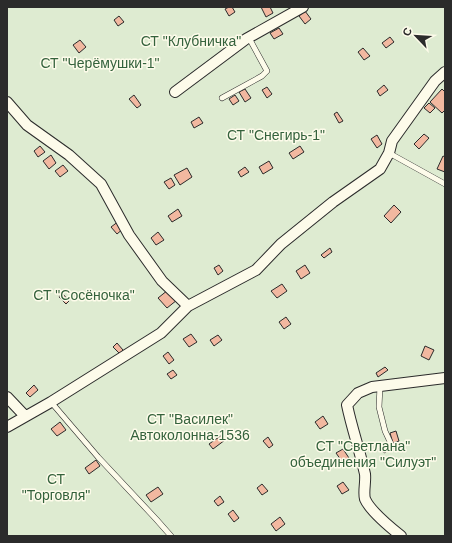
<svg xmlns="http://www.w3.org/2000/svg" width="452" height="543" font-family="Helvetica,sans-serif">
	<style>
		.green { fill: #deebd1; stroke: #74746e }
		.building { fill: #f2b8a0; stroke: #2b2b2b }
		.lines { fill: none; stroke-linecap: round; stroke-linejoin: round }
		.lane-casing { stroke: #2b2b2b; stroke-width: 6 }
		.street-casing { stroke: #2b2b2b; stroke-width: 12 }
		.lane { stroke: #fdfbea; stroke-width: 5 }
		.street { stroke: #fdfbea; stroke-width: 10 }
		.labels { text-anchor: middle; stroke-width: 3; stroke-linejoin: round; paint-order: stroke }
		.park-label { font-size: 14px; fill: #34623c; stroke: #fdfbea }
	</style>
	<rect width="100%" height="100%" fill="#fdfbea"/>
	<path class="green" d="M7,7H445V536H7Z"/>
	<path class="building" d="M229,7H232L235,12L229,16L225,9Z
		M261,7H270L273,13L266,17Z
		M305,11L311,19L305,24L299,16Z
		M119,16L124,22L118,26L114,20Z
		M279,28L283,34L274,39L270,33Z
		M390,37L394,42L386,48L382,43Z
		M80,40L86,47L79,53L73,45Z
		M363,48L370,56L364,60L358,52Z
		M384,85L388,90L380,96L377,91Z
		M267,87L272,94L267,98L262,90Z
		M245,89L251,98L245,102L239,92Z
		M442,89L445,92V110L442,113L430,102Z
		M134,95L141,105L137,108L129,99Z
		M235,95L239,101L233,105L229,99Z
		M429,103L435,108L430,113L424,108Z
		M337,112L343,121L339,123L334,114Z
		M199,117L203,123L194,128L191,122Z
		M424,134L429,138L419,149L414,144Z
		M377,135L382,144L377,148L371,139Z
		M40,146L45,152L38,157L34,151Z
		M300,146L304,152L293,159L289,153Z
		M51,155L56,163L49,169L43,161Z
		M443,156L445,157V172L437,169Z
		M269,161L273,168L263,174L259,167Z
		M63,165L68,171L60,177L55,171Z
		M245,167L249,172L241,177L238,172Z
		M187,168L192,177L180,185L174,175Z
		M171,178L175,185L169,189L164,182Z
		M394,205L401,212L391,223L384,216Z
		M178,209L182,216L172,222L168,216Z
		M119,221L124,228L117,234L111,227Z
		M158,232L164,240L156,245L151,238Z
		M330,248L332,252L324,258L321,255Z
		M219,265L223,271L218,275L214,268Z
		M305,265L310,273L301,279L296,271Z
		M282,284L287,291L277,298L271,291Z
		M168,290L177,300L167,308L158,298Z
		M62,293L69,301L66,304L59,297Z
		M286,317L291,324L284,329L279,322Z
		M191,334L197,342L189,347L183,339Z
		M218,335L222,340L214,346L210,340Z
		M117,343L123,350L120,354L113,347Z
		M425,346L434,350L429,360L421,356Z
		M168,352L174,360L169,364L163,356Z
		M385,367L388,370L378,377L376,373Z
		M173,370L177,375L171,379L167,374Z
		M34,385L38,390L30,397L26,393Z
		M323,416L328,424L320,429L315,422Z
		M60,422L66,430L57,436L51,429Z
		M396,431L399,441L393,443L390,433Z
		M222,435L225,440L213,449L209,444Z
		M268,437L273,445L269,448L263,441Z
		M383,444L389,448L385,453L379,449Z
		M343,449L349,458L343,463L336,453Z
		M96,460L100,466L89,474L85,468Z
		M343,482L349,490L342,494L337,486Z
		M262,484L268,491L262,495L257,488Z
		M158,487L163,494L151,502L146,495Z
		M220,496L224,502L218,506L214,501Z
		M233,510L239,518L234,522L228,514Z
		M280,517L285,524L276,531L271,524Z"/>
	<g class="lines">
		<g class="lane-casing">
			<path id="lane" d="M222,98L262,76L267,71L249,38
				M389,153L445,184
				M380,386L379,407L385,431L392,446
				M51,402L98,457L156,519L171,536"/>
		</g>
		<g class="street-casing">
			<path id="street" d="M175,92L246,39L303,7
				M7,102L27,125L69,155L101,184L129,235L162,281L188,306
				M7,397L25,416
				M7,427L51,402L161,333L188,306L256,270L281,244L333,202L380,169L389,153L392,141L435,81L445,72
				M401,536C391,528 370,511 365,499C363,492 366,482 365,474C360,451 352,429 347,405L358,393L372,387L445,378"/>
		</g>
		<use href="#lane" class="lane"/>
		<use href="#street" class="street"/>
	</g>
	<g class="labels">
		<g class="park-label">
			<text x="191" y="46">СТ "Клубничка"</text>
			<text x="100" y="68">СТ "Черёмушки-1"</text>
			<text x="276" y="140">СТ "Снегирь-1"</text>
			<text x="84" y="300">СТ "Сосёночка"</text>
			<text x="190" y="424">СТ "Василек"<tspan x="190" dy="16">Автоколонна-1536</tspan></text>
			<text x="363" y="451">СТ "Светлана"<tspan x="363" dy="16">объединения "Силуэт"</tspan></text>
			<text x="56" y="484">СТ<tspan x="56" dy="16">"Торговля"</tspan></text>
		</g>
	</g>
	<rect width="452" height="543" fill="none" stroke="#2b2b2b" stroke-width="16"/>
	<g transform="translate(416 36) rotate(295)" stroke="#fdfbea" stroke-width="3" paint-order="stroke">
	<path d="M0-3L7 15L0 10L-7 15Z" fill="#2b2b2b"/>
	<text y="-6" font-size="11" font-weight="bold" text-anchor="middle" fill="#2b2b2b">С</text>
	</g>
</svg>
